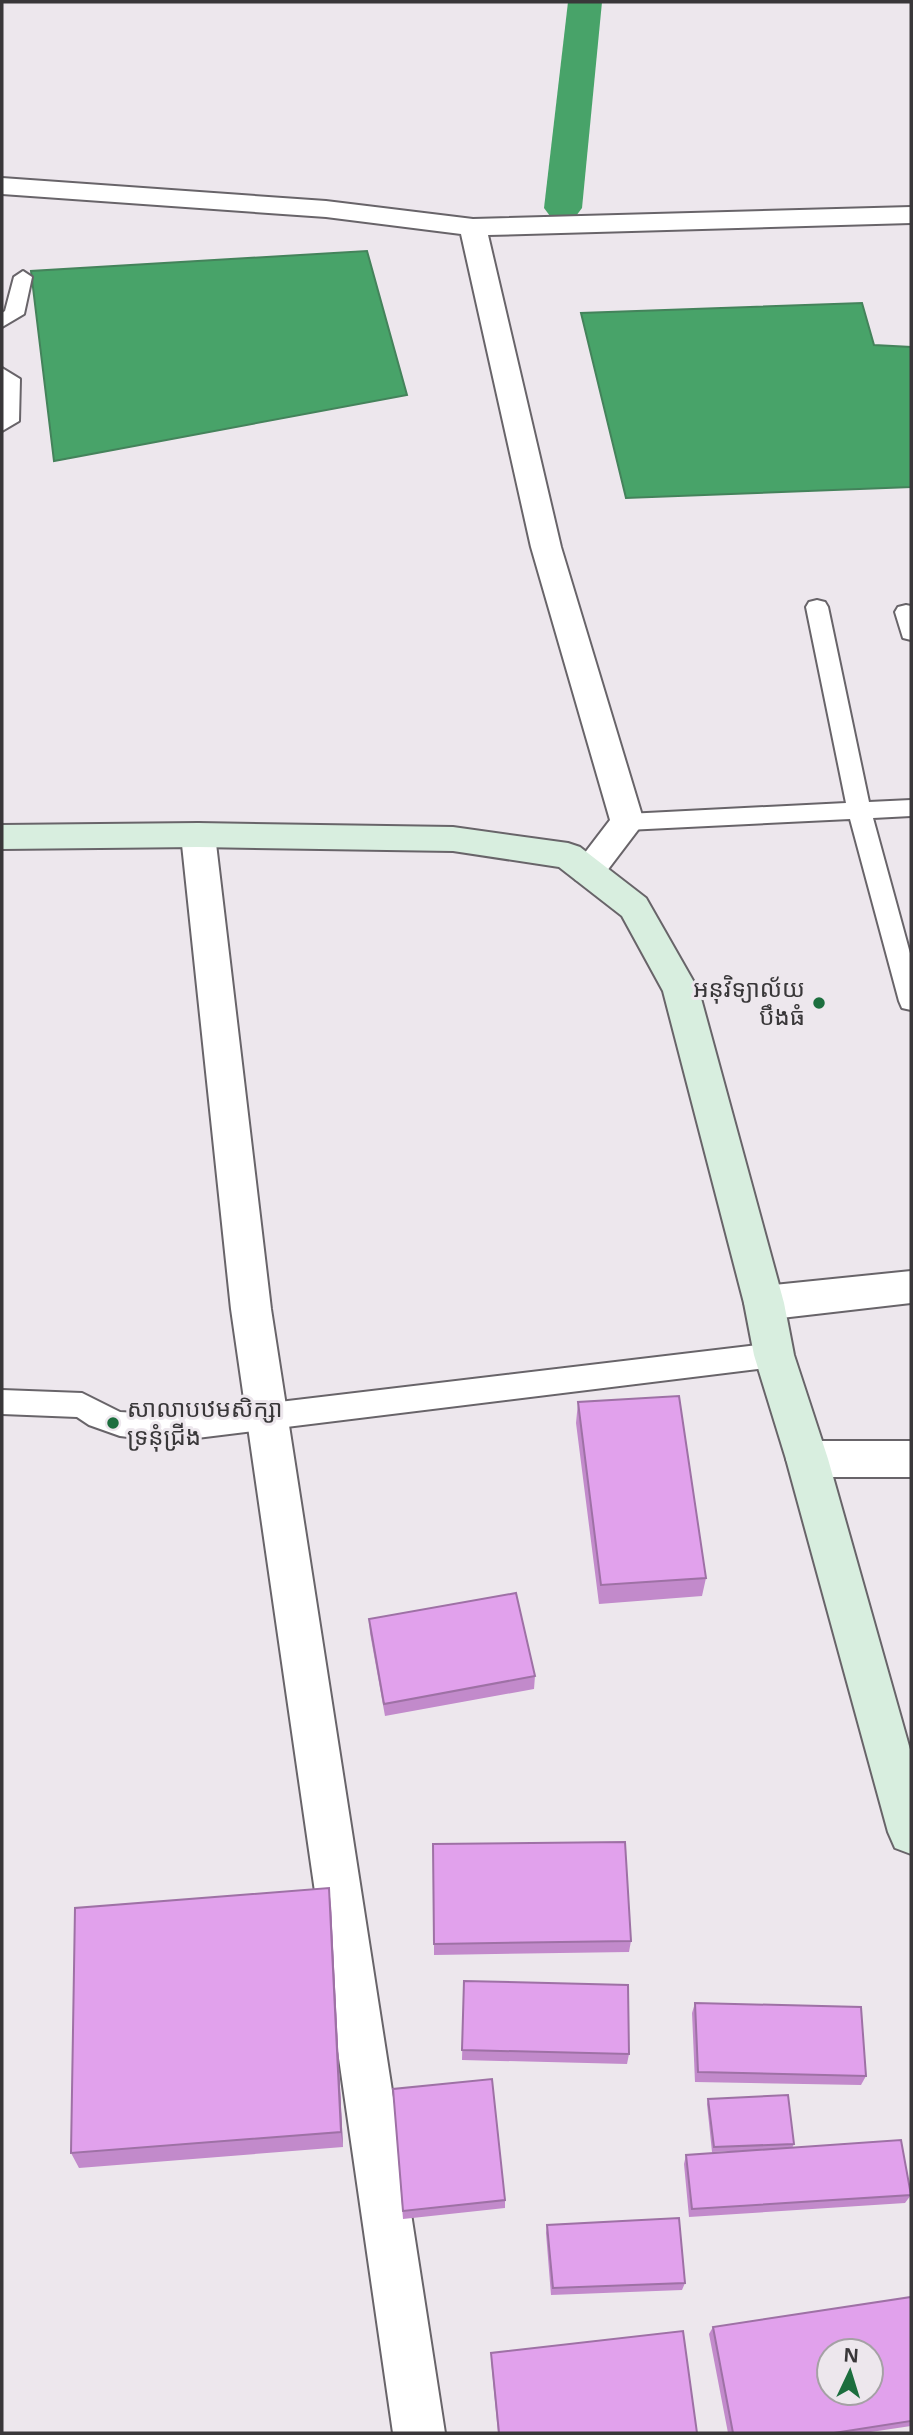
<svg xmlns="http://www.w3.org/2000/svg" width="913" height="2435" font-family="'Noto Sans','Noto Sans Khmer',sans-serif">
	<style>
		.water { fill: #48a369; stroke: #44835b; stroke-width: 2 }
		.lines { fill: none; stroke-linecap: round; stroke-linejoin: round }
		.canal { fill: #48a369; fill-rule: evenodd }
		.service-casing { stroke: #686469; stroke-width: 4 }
		.minor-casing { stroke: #686469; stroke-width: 4 }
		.secondary-casing { stroke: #686469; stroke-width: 4 }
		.service { fill: #fff; fill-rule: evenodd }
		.minor { fill: #fff; fill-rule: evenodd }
		.secondary { fill: #d8eedf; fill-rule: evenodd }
		.wall { fill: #c28acb }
		.shaded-wall { fill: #9e71a5 }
		.building { fill: #e1a1ec; stroke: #9e71a5; stroke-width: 2; fill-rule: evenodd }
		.poi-dot { fill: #1c6e3e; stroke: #ede7ed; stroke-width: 2.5 }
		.labels { text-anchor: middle; stroke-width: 6; stroke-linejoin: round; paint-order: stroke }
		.poi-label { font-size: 24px; fill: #393739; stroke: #ede7ed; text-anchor: end }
	</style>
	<rect width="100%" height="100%" fill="#ede7ed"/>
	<path class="water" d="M367,251L407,395L54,461L31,271Z
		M862,303L874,345L911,347V487L626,498L581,313Z"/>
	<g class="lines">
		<path class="canal" d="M568,2H602L582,208L576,216L563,219L550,216L544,208Z"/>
		<g class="service-casing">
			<path id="service" d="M23,271L32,277L24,314L2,327V313L5,311L14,277Z
				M2,368L20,379L19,421L2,431Z
				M817,600L825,602L828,607L869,802L911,800V816L873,818L911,957V1010L902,1008L899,1001L850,819L627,830L619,828L615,822L619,816L627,814L846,803L806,607L809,602Z
				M906,605L911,606V640L903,638L895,612L898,607Z
				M774,1343L784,1347L788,1355L784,1363L774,1367L197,1438L144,1439L120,1436L89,1425L77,1417L2,1414V1390L82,1393L120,1412L170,1415Z"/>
		</g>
		<g class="minor-casing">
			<path id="minor" d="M2,178L326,201L473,219L911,207V223L488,235L561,547L644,822L600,880L588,884L576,880L571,871L610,820L531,547L461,234L326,217L2,194Z
				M198,823L210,826L215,835L271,1309L445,2433H393L231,1309L181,835L186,826Z
				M911,1271V1303L764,1320L750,1315L744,1303L750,1291L764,1286Z
				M807,1441H911V1477H807L792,1472L786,1459L792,1446Z"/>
		</g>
		<g class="secondary-casing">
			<path id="secondary" d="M198,823L453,827L568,843L580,847L646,898L699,991L784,1303L794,1355L828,1459L911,1753V1854L895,1848L888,1832L786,1459L754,1355L744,1303L663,991L622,916L559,867L453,851L198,847L2,849V825Z"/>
		</g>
		<use href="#service" class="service"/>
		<use href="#minor" class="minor"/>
		<use href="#secondary" class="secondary"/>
	</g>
	<path class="wall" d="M578,1402L706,1578L702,1596L599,1604L576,1423Z
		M369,1619L535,1676L534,1689L385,1716L370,1633Z
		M331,1906L343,2147L79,2168L71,2153Z
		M631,1941L629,1952L434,1955V1944Z
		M464,1981L629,2054L627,2064L462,2060Z
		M695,2003L866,2076L861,2085L695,2082L692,2013Z
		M393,2089L505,2200V2208L403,2219Z
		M708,2099L794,2144L792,2148L911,2195L905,2203L689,2217L684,2164L686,2155L759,2150L712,2152L707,2104Z
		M547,2225L685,2283L682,2290L551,2295L546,2233Z
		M911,2297V2426L864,2433H728L709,2334L713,2327Z
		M491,2353L697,2433H498L491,2360Z"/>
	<path class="shaded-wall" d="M329,1888L331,1906L343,2147L341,2132Z"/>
	<path class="building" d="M679,1396L706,1578L601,1585L578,1402Z
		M516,1593L535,1676L384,1704L369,1619Z
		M625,1842L631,1941L434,1944L433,1844Z
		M329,1888L341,2132L71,2153L75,1908Z
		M464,1981L628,1985L629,2054L462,2050Z
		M695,2003L861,2007L866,2076L698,2072Z
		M492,2079L505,2200L403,2211L393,2089Z
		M788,2095L794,2144L714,2147L708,2099Z
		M901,2140L911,2195L692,2209L686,2155Z
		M679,2218L685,2283L553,2288L547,2225Z
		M911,2297V2421L834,2433H733L713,2327ZM829,2351H871V2393H829Z
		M683,2331L697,2433H499L491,2353Z"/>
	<g class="poi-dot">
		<circle cx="819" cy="1003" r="7"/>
		<circle cx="113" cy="1423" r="7"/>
	</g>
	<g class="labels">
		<g class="poi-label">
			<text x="805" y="997">អនុវិទ្យាល័យ<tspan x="805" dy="28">បឹងធំ</tspan></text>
			<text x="127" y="1417" text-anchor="start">សាលាបឋមសិក្សា<tspan x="127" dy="28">ទ្រនុំជ្រីង</tspan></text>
		</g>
	</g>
	<rect width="913" height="2435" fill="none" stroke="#393739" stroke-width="7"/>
	<g transform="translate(850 2372) rotate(4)"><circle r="33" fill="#ede7ed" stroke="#a5a1a5" stroke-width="2"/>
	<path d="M0-5L12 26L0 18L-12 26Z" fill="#1c6e3e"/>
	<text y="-10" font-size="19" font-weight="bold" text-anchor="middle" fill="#393739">N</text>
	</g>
</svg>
